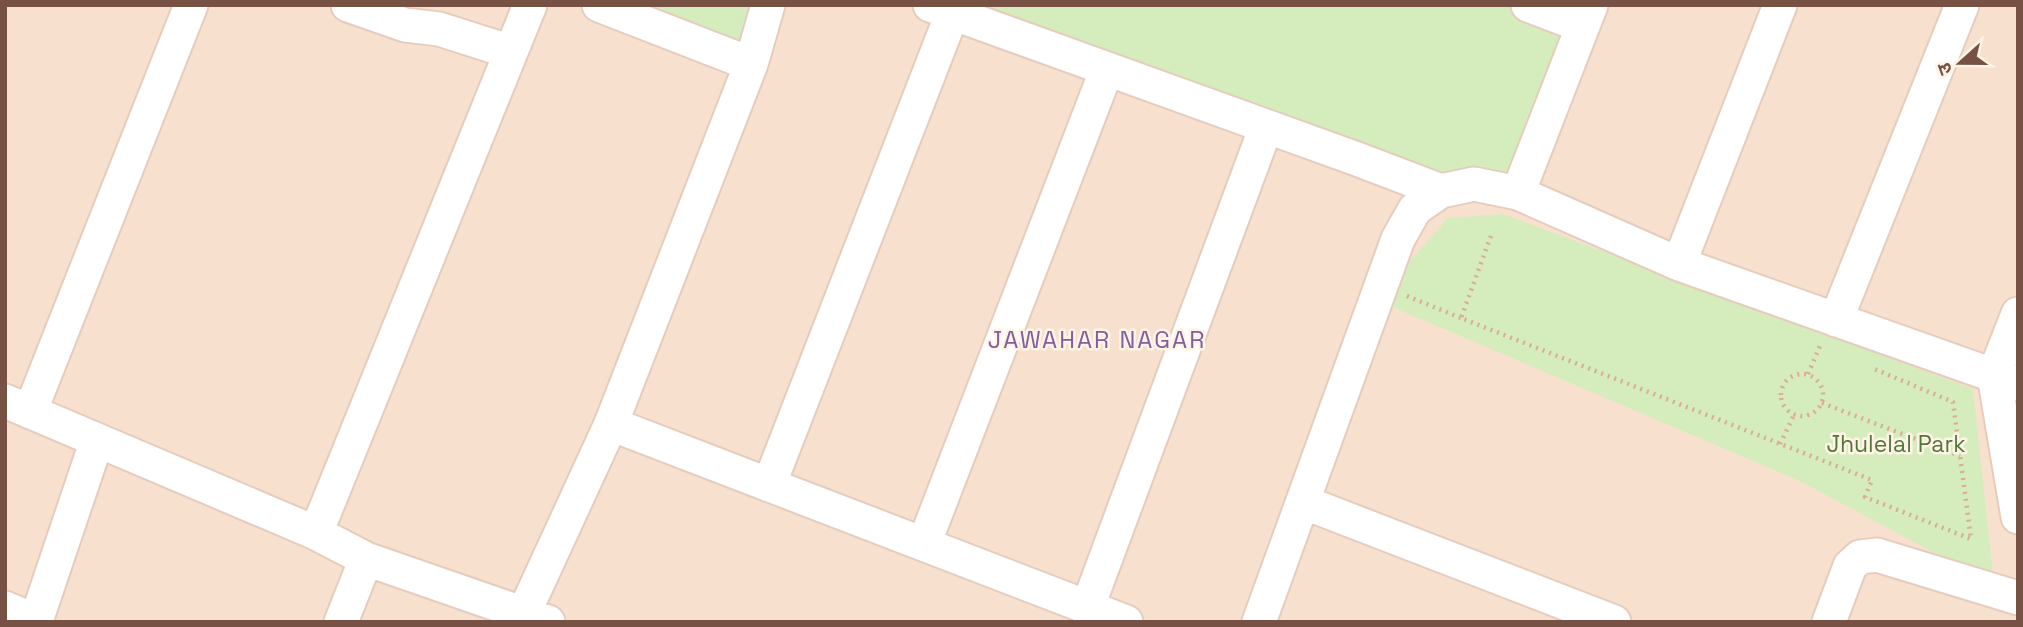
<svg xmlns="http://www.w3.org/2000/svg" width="2023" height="627" font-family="'Space Grotesk','Noto Sans Devanagari',sans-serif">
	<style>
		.residential { fill: #f7e0cd }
		.green { fill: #d5edbd }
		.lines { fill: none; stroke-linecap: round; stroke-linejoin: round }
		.minor-casing { stroke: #e5ccbd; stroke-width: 37 }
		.path { stroke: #dbab97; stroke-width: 4.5; stroke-dasharray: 2 5; stroke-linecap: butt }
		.minor { stroke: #fff; stroke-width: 33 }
		.labels { text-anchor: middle; stroke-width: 5; stroke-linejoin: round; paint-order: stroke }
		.park-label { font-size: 23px; fill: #527839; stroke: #fff3e7 }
		.neighbourhood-label { font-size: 24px; letter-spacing: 2px; fill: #815f9b; stroke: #fff3e7 }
	</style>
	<rect width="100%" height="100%" fill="#feefdf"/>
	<path class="residential" d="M5,5H2018V622H5Z"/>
	<path class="green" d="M637,5H759L742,48Z
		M962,5H1504L1571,31L1510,178H1443Z
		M1503,214L1973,389L1994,585L1802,482L1376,300L1448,218Z"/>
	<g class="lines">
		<g class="minor-casing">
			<path id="minor" d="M348,5L405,25L439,29L511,52
				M599,5L751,64
				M930,5L1357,159L1441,191
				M1528,5L1583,26
				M1518,193L1591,5
				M1679,264L1780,5
				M2018,314L1994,375L2018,517
				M1836,320L1962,5
				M5,401L316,533L366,559L548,622
				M30,412L191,5
				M611,424L1126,622
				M769,485L952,14
				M1303,502L1614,622
				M316,533L530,5
				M924,544L1107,69
				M1088,606L1266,127
				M5,608L38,622
				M524,613L611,424L751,64L768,5
				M36,621L97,440
				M341,622L366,559
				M1259,622L1398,239L1415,209L1441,191L1474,184L1518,193L1679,264L2018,384
				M1829,622L1850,566L1860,557L1877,555L2018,598"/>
		</g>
		<path class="path" d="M1491,236L1461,318L1872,480L1865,497L1971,539L1953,402L1872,368
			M1407,296L1461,318
			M1781 395a21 21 0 1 1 42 0a21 21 0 1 1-42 0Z
			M1808,374L1820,346
			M1822,403L1960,456
			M1780,444L1794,415"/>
		<use href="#minor" class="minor"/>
	</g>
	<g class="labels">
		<g class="park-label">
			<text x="1896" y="452">Jhulelal Park</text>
		</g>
		<g class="neighbourhood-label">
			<text x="1097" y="348">JAWAHAR NAGAR</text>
		</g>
	</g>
	<rect width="2023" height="627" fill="none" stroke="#775244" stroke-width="14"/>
	<g transform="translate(1960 63) rotate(249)" stroke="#fff3e7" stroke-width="5" paint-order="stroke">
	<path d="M0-5L12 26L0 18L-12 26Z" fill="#775244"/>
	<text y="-10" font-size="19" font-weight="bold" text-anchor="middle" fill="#775244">उ</text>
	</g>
</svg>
